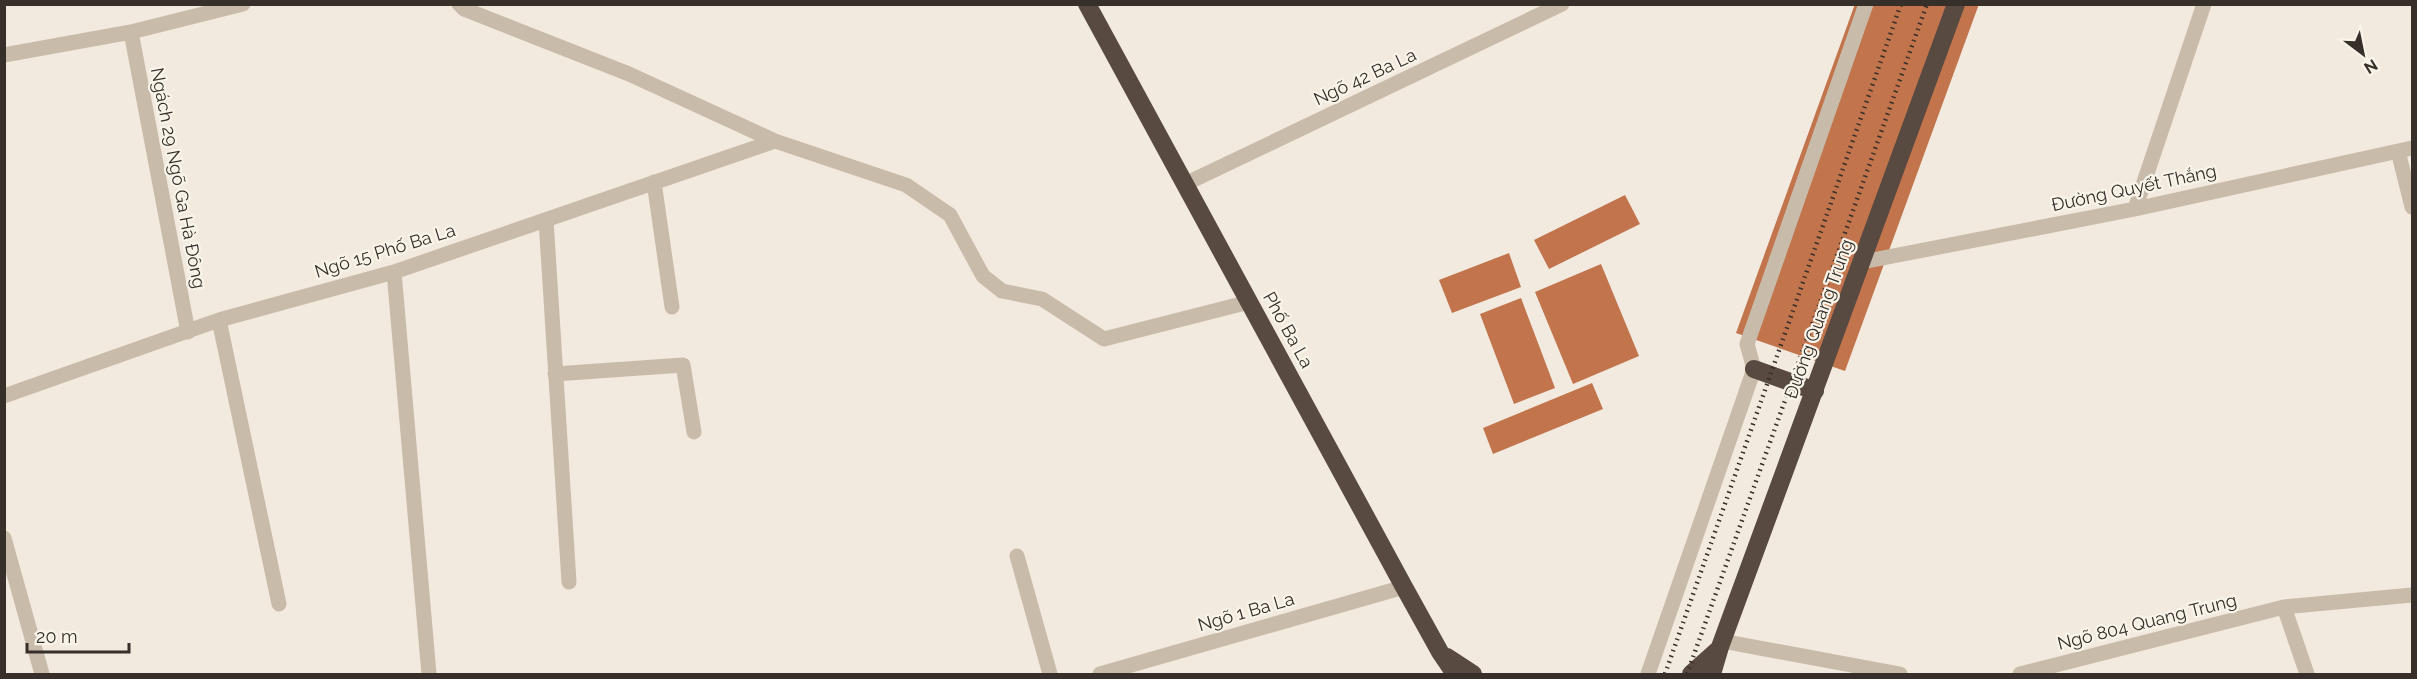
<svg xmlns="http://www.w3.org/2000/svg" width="2417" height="679" font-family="Raleway,sans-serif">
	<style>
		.building { fill: #c2744c }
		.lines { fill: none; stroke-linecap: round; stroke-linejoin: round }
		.minor { stroke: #c9bbaa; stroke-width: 15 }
		.highway { stroke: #584a41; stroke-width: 18 }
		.rail { stroke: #372f29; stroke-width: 4.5; stroke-dasharray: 1.5 4.5; stroke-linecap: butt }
		.labels { text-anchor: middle; stroke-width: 4.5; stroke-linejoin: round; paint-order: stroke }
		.street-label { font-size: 18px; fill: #372f29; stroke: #f9f4ea }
	</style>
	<rect width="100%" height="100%" fill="#f2eade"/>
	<path class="building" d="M1855,4H1979L1845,371L1736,333Z
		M1625,195L1640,224L1549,269L1534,240Z
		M1509,253L1521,287L1452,313L1439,280Z
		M1601,264L1639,356L1573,384L1535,292Z
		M1521,298L1555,388L1514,404L1480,314Z
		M1592,383L1603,409L1493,454L1483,428Z"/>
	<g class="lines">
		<path class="minor" d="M459,4L464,9L629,74L775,141L906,185L950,215L983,276L1002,291L1042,299L1104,339L1249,302
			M131,32L188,332
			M4,55L131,32L243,4
			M2398,151L2412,207
			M654,182L672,307
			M1185,184L1562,4
			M2135,209L2204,4
			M546,220L569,582
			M1862,262L2135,209L2412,148
			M394,272L429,674
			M219,320L279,604
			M555,374L683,365L694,432
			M4,396L219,320L394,272L775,141
			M4,538L42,674
			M1017,556L1050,674
			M2284,607L2307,674
			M1722,641L1900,674
			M1100,674L1404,587
			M1648,674L1754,369L1747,344L1866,4
			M2020,674L2284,607L2412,595"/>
		<path class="highway" d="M1087,4L1404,587L1440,652L1455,674
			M1754,369L1815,391
			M1447,657L1473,674
			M1691,674L1719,649
			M1712,674L1720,647L1956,4"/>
		<path class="rail" d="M1665,674L1901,4
			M1687,674L1927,4"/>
	</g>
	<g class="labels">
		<g class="street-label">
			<text transform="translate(1365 77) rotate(-25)" y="6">Ngõ 42 Ba La</text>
			<text transform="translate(178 178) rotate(79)" y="6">Ngách 29 Ngõ Ga Hà Đông</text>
			<text transform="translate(2134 188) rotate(-12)" y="6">Đường Quyết Thắng</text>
			<text transform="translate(385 251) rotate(-17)" y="6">Ngõ 15 Phố Ba La</text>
			<text transform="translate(1819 319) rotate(-70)" y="6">Đường Quang Trung</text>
			<text transform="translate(1288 330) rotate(61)" y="6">Phố Ba La</text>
			<text transform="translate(1246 612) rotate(-16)" y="6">Ngõ 1 Ba La</text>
			<text transform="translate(2147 622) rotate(-14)" y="6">Ngõ 804 Quang Trung</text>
		</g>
	</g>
	<rect width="2417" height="679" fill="none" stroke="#372f29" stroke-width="12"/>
	<g transform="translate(2363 54) rotate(148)" stroke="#f9f4ea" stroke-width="4.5" paint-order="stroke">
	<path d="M0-4.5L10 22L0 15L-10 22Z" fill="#372f29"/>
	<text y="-9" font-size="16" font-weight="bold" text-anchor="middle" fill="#372f29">N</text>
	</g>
	<path d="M27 643v9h102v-9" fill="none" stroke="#372f29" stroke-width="3"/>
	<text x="36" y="643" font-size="18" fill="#372f29" stroke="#f9f4ea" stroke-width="4.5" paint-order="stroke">20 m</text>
</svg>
